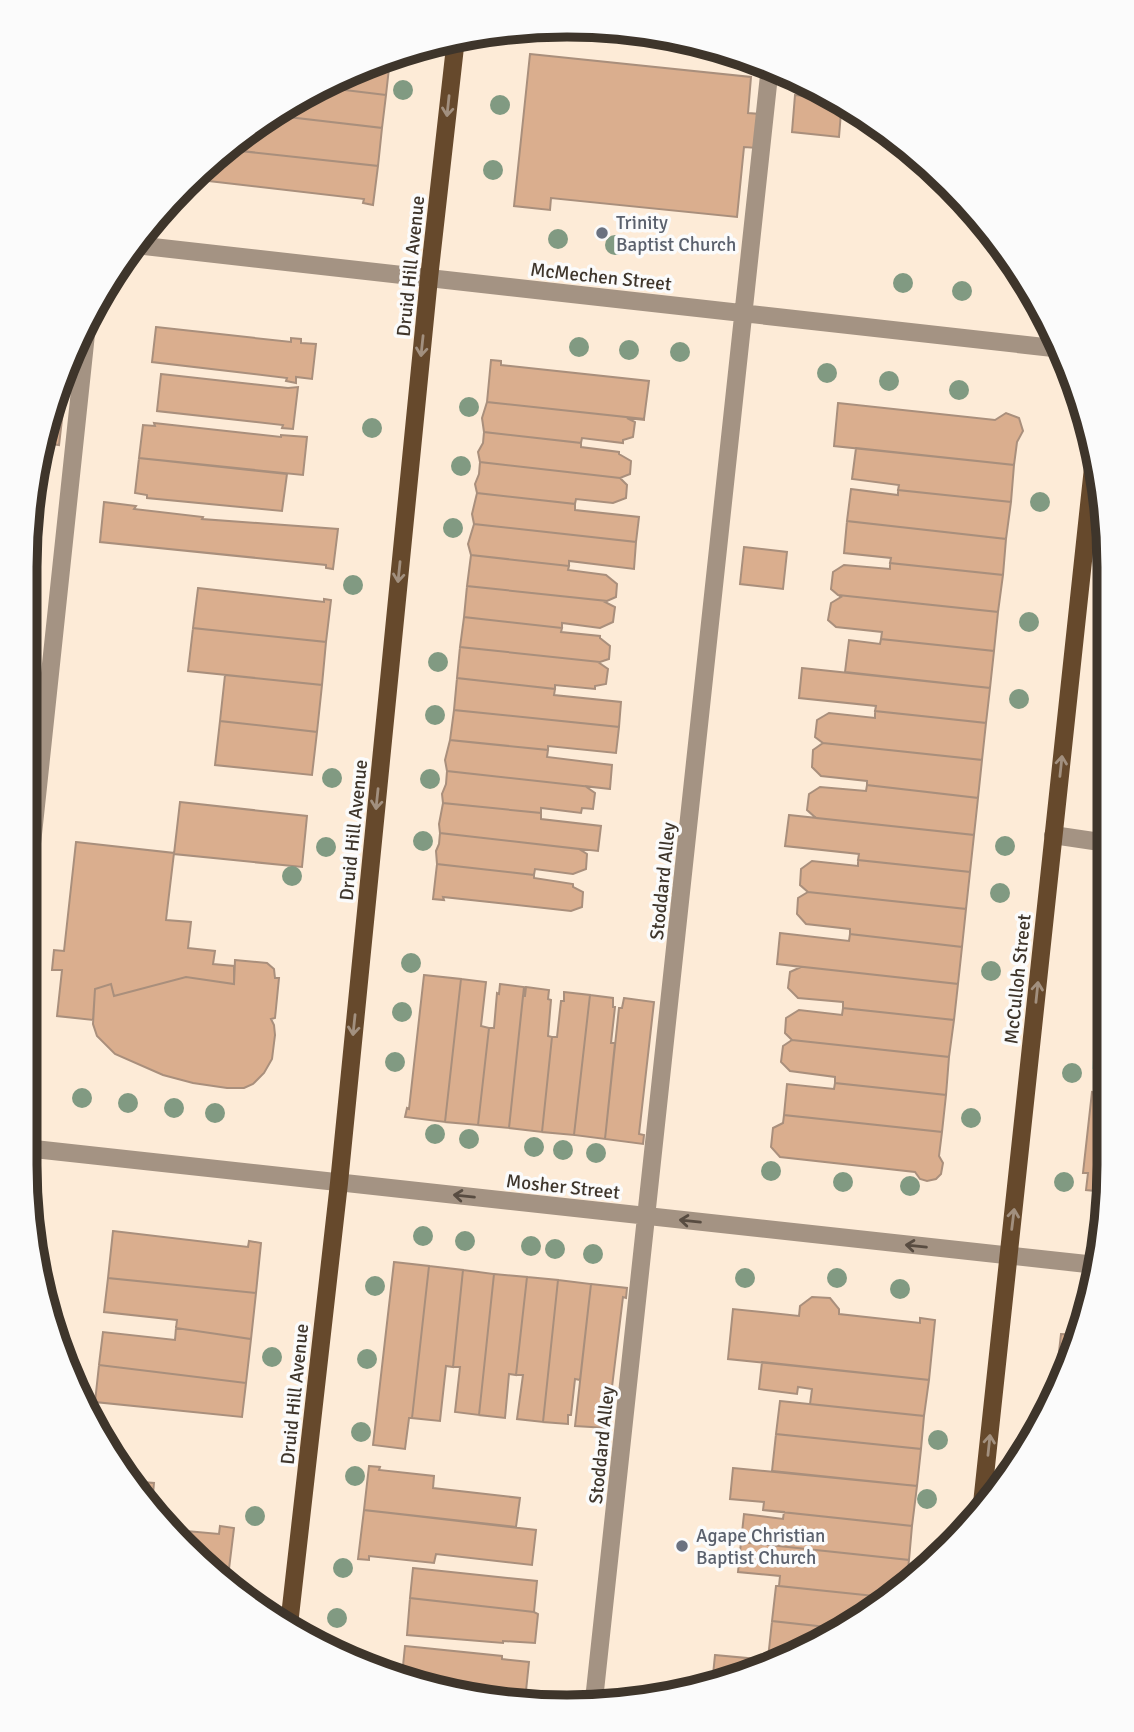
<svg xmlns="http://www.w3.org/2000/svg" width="1134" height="1732" font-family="Signika,sans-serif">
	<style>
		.green { fill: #c7e6d4 }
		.building { fill: #daae8e; stroke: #a98f7c; stroke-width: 2 }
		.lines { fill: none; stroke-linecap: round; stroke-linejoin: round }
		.minor { stroke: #a49383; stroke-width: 18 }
		.major { stroke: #66492c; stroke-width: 18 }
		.tree { fill: #819a82 }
		.oneway { stroke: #a2907f }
		.oneway2 { stroke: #584c41 }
		.worship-dot { fill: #6b7280; stroke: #fbfbfb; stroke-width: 2.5 }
		.labels { text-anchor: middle; stroke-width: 7; stroke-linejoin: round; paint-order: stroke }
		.worship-label { font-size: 19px; fill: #5b616d; stroke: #fbfbfb; text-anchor: start }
		.street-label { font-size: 19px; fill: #3e352b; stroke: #fbfbfb }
		.rim { fill: none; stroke: #3e352b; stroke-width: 9 }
	</style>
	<rect width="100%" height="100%" fill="#fdebd7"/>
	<path class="green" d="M1106,927V1070L1092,1069Z"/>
	<path class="building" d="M531,26L638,29L713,47L621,37Z
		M530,54L751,77L748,113L760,114L757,148L744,147L737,217L551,198L550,210L514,206Z
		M385,59H390L386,95L320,87L327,80Z
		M320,87L386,95L382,128L271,115L308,93L307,96L318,97Z
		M795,95L842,100L839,137L792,132Z
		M271,115L382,128L378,166L231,150L232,141L237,136Z
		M223,149L378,166L373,205L363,203L364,199L191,179Z
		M156,327L291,342V338L301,339V343L316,344L312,379L296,377V383L286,381L287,378L152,362Z
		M491,360L501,361V365L649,381L644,419L487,402Z
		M68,368L59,445L45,443Z
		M161,374L288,388L298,387L293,429L282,428L283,425L157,411Z
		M487,402L644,419V420L627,418L635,422L633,437L623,440V443L582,438L581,443L484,432L482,418Z
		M838,403L995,420L1006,413L1019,418L1023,431L1017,442L1014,465L834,446Z
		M154,423L281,437V435L307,437L303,475L139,458L143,425L155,426Z
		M484,432L581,443V447L619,452V454L631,461L630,474L620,478L480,462L478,452L483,443Z
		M856,448L1014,465L1011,502L898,490L899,485L852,479Z
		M139,458L287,474L282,511L147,498V495L135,493Z
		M480,462L620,478L627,485L626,498L613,503L576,499L575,504L477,493L475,484L479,474Z
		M851,489L898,495V490L1011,502L1006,539L847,521Z
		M477,493L575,504V510L639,517L636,542L474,524L472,514Z
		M104,502L136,506L134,509L203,517L202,519L338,529L333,569L326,568V565L100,542Z
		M847,521L1006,539L1003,575L890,563L891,558L844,553Z
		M474,524L636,542L634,569L569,561V566L471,555L468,544Z
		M744,547L787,552L783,589L740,584Z
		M471,555L569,566L568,570L606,575L617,584L616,597L607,601L467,586Z
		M890,563L1003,575L998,612L838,595L831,589L833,572L844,565L890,569Z
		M467,586L607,601L605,602L615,607L613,622L600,628L562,623V628L464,617Z
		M198,588L324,602V599L331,600L326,642L193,628Z
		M838,595L998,612L994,651L881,639L882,632L836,627L828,620L831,603L841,597Z
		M464,617L562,628L561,632L600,636V638L610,646L609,659L600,662L460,647Z
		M193,628L326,642L322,685L188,671Z
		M881,639L994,651L990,688L845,672L849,640L880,644Z
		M460,647L600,662H598L608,669L606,684L595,686V689L555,685V689L457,678Z
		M802,668L990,688L986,723L875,711L876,706L799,698Z
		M225,675L322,685L317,732L220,721Z
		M457,678L555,689L554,695L621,702L619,727L454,710Z
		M454,710L619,727L616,753L548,746V750L450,740Z
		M875,711L986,723L982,760L823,743L815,737L817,720L829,713L875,718Z
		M220,721L317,732L312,775L215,765Z
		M450,740L548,750L547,757L612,765L610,789L447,771L445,760Z
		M823,743L982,760L978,798L867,785V781L821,776L812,767L813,750Z
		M447,771L610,789L585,786L595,793L593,809L582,808L581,813L541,808V813L443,803L442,794L446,784Z
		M867,785L978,798L974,835L816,818L807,810L809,794L820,787L866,791Z
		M180,802L307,816L302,867L174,854Z
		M443,803L541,813V819L601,826L598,851L440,833L439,824Z
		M789,815L974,835L970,872L858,860L859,854L785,846Z
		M440,833L579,849L587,854L586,869L573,874L535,869L534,875L437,864L436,851L439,844Z
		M76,842L174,853L166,920L191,922L188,948L215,951L213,964L234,966V984L186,977L114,996L111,984L95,989L93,1020L57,1016L62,970H52L54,950L64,951Z
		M858,860L970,872L966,909L808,892L800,885L801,869L812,861L858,866Z
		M437,864L534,875V878L573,884V887L583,892L582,907L571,911L443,897L444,900L433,899Z
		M808,892L966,909L962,947L850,934V929L806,924L797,914L798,898Z
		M780,933L849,941L850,934L962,947L958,984L777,964Z
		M235,960L267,963L274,969L275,978H279L275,1018L271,1019L274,1025L275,1035L272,1059L264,1073L253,1084L244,1088H227L193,1083L163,1075L115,1054L97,1036L93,1024L95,989L111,984L114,996L186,977L234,984Z
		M777,964L958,984L954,1020L843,1008V1002L798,998L788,988L790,972L801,967Z
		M424,975L461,979L445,1122L405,1117L407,1108L409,1109Z
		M461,979L486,982L481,1026L489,1028L478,1125L445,1122Z
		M500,984L524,987L509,1128L478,1125L489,1028H494L497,993L499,994Z
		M526,987L549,990L548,999L551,1000L548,1036L552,1037L542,1132L509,1128L523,996H525Z
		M564,992L590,995L574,1135L542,1132L552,1037H557L561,1001H564Z
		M590,995L613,998V1007H615L611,1043H615L605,1139L574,1135Z
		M624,998L654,1002L639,1134L644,1135L643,1144L605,1139L619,1008H622Z
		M843,1008L954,1020L949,1057L792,1040L785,1033L786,1018L799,1010L842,1015Z
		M792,1040L949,1057L946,1095L835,1083V1077L790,1071L781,1062L783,1046Z
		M835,1083L946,1095L942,1132L784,1115L787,1084L834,1089Z
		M1092,1092L1106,1094L1105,1192L1086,1190L1088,1173H1083Z
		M784,1115L942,1132L939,1156L943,1163L941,1174L936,1179L927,1181L920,1179L915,1172L780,1157L771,1147L773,1128L783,1123Z
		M113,1231L248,1247L249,1241L261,1243L256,1293L108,1278Z
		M394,1262L429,1266L412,1418H409L405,1449L373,1445Z
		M429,1266L463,1270L453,1367L446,1366L440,1421L412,1418Z
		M463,1270L494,1274L479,1415L455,1412L460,1367H453Z
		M494,1274L527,1277L516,1375L509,1374L505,1418L479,1415Z
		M527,1277L558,1280L543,1422L517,1419L523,1375H516Z
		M108,1278L256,1293L251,1339L176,1328L177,1320L104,1312Z
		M558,1280L591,1284L580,1380L575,1379L571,1415H568V1424L543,1422Z
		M591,1284L627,1288L626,1298L623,1297L607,1428L575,1426Z
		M812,1297L830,1298L839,1309V1314L920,1323V1318L935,1320L929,1380L728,1359L733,1309L799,1316L800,1306Z
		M176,1328L251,1339L246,1383L99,1365L103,1332L175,1340Z
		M1061,1334L1075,1335L1053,1405Z
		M762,1362L929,1380L924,1416L810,1404L812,1389L798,1387L797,1394L759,1389Z
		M99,1365L246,1383L242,1417L95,1402Z
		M780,1401L924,1416L921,1449L776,1434Z
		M776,1434L921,1449L917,1486L772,1471Z
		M369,1466L380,1467L379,1470L434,1476L433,1488L520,1498L516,1527L364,1510Z
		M733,1468L917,1486L912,1526L763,1510L764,1502L730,1499Z
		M129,1481L154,1483L152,1505Z
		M364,1510L536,1530L532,1565L436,1554L434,1563L369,1556V1560L358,1559Z
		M763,1510L912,1526L909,1560L741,1542L744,1514L783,1519L784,1512Z
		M220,1526L234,1528L227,1585L175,1530L219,1534Z
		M741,1542L909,1560L907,1578L884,1597L779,1586L780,1576L738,1572Z
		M413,1568L537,1581L534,1612L410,1598Z
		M776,1586H779L884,1597L845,1629L772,1621Z
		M410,1598L534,1612L538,1614L535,1643L503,1641V1643L407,1635Z
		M772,1621L845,1629L839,1635L776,1660L768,1659Z
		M405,1646L502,1656V1659L529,1662L526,1691L402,1676Z
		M715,1655L768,1660H776L717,1685H712Z
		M412,1678L526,1691L525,1705Z"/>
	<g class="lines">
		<path class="minor" d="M135,245L1062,349
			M1053,835L1107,843
			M26,900L88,315
			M25,1148L1096,1265
			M594,1700L770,66"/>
		<path class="major" d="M981,1513L1095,449
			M289,1625L339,1183L429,278L456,38"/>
	</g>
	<g class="tree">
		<circle cx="403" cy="90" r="10"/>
		<circle cx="500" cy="105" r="10"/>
		<circle cx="493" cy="170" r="10"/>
		<circle cx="558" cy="239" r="10"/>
		<circle cx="615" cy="245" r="10"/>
		<circle cx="903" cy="283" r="10"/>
		<circle cx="962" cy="291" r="10"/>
		<circle cx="579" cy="347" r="10"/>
		<circle cx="629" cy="350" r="10"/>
		<circle cx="680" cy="352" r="10"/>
		<circle cx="827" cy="373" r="10"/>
		<circle cx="889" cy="381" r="10"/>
		<circle cx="959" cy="390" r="10"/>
		<circle cx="469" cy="407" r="10"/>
		<circle cx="372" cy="428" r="10"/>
		<circle cx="461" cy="466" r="10"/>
		<circle cx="1040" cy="502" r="10"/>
		<circle cx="453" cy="528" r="10"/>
		<circle cx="353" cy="585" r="10"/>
		<circle cx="1029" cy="622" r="10"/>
		<circle cx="438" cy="662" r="10"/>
		<circle cx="1019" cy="699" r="10"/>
		<circle cx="435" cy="715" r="10"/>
		<circle cx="332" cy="778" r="10"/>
		<circle cx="430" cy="779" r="10"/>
		<circle cx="423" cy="841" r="10"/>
		<circle cx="1005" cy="846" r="10"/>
		<circle cx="326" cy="847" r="10"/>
		<circle cx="292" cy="876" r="10"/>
		<circle cx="1000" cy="893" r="10"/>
		<circle cx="411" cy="963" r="10"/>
		<circle cx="991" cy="971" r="10"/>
		<circle cx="402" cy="1012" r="10"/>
		<circle cx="395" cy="1062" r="10"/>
		<circle cx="1072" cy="1073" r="10"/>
		<circle cx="82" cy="1098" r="10"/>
		<circle cx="128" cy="1103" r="10"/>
		<circle cx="174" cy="1108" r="10"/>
		<circle cx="215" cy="1113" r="10"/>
		<circle cx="971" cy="1118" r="10"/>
		<circle cx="435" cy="1134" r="10"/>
		<circle cx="469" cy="1139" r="10"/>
		<circle cx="534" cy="1147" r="10"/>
		<circle cx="563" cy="1150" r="10"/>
		<circle cx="596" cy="1153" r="10"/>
		<circle cx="771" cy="1171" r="10"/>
		<circle cx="843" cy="1182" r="10"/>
		<circle cx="1064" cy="1182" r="10"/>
		<circle cx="910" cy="1186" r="10"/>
		<circle cx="423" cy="1236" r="10"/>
		<circle cx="465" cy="1241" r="10"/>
		<circle cx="531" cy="1246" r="10"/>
		<circle cx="555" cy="1249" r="10"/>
		<circle cx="593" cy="1254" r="10"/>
		<circle cx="745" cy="1278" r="10"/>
		<circle cx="837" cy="1278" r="10"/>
		<circle cx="375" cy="1286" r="10"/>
		<circle cx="900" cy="1289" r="10"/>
		<circle cx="272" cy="1357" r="10"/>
		<circle cx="367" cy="1359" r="10"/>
		<circle cx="361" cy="1432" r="10"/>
		<circle cx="938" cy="1440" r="10"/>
		<circle cx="355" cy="1476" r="10"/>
		<circle cx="927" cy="1499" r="10"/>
		<circle cx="255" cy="1516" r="10"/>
		<circle cx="343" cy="1568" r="10"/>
		<circle cx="337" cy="1618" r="10"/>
	</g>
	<defs><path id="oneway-shaft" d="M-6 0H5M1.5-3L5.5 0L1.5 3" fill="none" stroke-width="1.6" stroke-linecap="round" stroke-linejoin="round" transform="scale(1.75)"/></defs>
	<g class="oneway">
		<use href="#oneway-shaft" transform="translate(448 106) rotate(96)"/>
		<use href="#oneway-shaft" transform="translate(422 346) rotate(96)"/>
		<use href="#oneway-shaft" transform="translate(399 572) rotate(96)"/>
		<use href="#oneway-shaft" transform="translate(1061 766) rotate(-84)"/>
		<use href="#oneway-shaft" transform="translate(377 799) rotate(96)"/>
		<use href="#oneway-shaft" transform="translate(1037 992) rotate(-84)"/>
		<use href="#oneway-shaft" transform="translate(354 1025) rotate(96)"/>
		<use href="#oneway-shaft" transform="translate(1013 1219) rotate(-83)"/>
		<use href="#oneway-shaft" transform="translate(989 1445) rotate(-84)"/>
	</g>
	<g class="oneway2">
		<use href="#oneway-shaft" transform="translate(464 1196) rotate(-174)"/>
		<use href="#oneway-shaft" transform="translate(690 1221) rotate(-174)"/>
		<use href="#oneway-shaft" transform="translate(916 1246) rotate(-174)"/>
	</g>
	<g class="worship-dot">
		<circle cx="602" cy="233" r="7"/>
		<circle cx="682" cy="1546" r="7"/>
	</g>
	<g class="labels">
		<g class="worship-label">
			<text x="616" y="229">Trinity<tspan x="616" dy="22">Baptist Church</tspan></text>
			<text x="696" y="1542">Agape Christian<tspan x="696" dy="22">Baptist Church</tspan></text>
		</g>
		<g class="street-label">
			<text transform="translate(410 266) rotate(-84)" y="7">Druid Hill Avenue</text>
			<text transform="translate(601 276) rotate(6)" y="7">McMechen Street</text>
			<text transform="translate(353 830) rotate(-84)" y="7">Druid Hill Avenue</text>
			<text transform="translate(662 881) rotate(-84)" y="7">Stoddard Alley</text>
			<text transform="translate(1017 979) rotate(-84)" y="7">McCulloh Street</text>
			<text transform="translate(563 1186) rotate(6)" y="7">Mosher Street</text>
			<text transform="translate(294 1394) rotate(-84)" y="7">Druid Hill Avenue</text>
			<text transform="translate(601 1445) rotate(-84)" y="7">Stoddard Alley</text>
		</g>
	</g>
	<path d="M0 0H1134V1732H0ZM567 37H567A530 530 0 0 1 1097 567V1165A530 530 0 0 1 567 1695H567A530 530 0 0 1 37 1165V567A530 530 0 0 1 567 37Z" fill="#fbfbfb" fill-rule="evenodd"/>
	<path class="rim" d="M567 37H567A530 530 0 0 1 1097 567V1165A530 530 0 0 1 567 1695H567A530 530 0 0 1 37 1165V567A530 530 0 0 1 567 37Z"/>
</svg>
